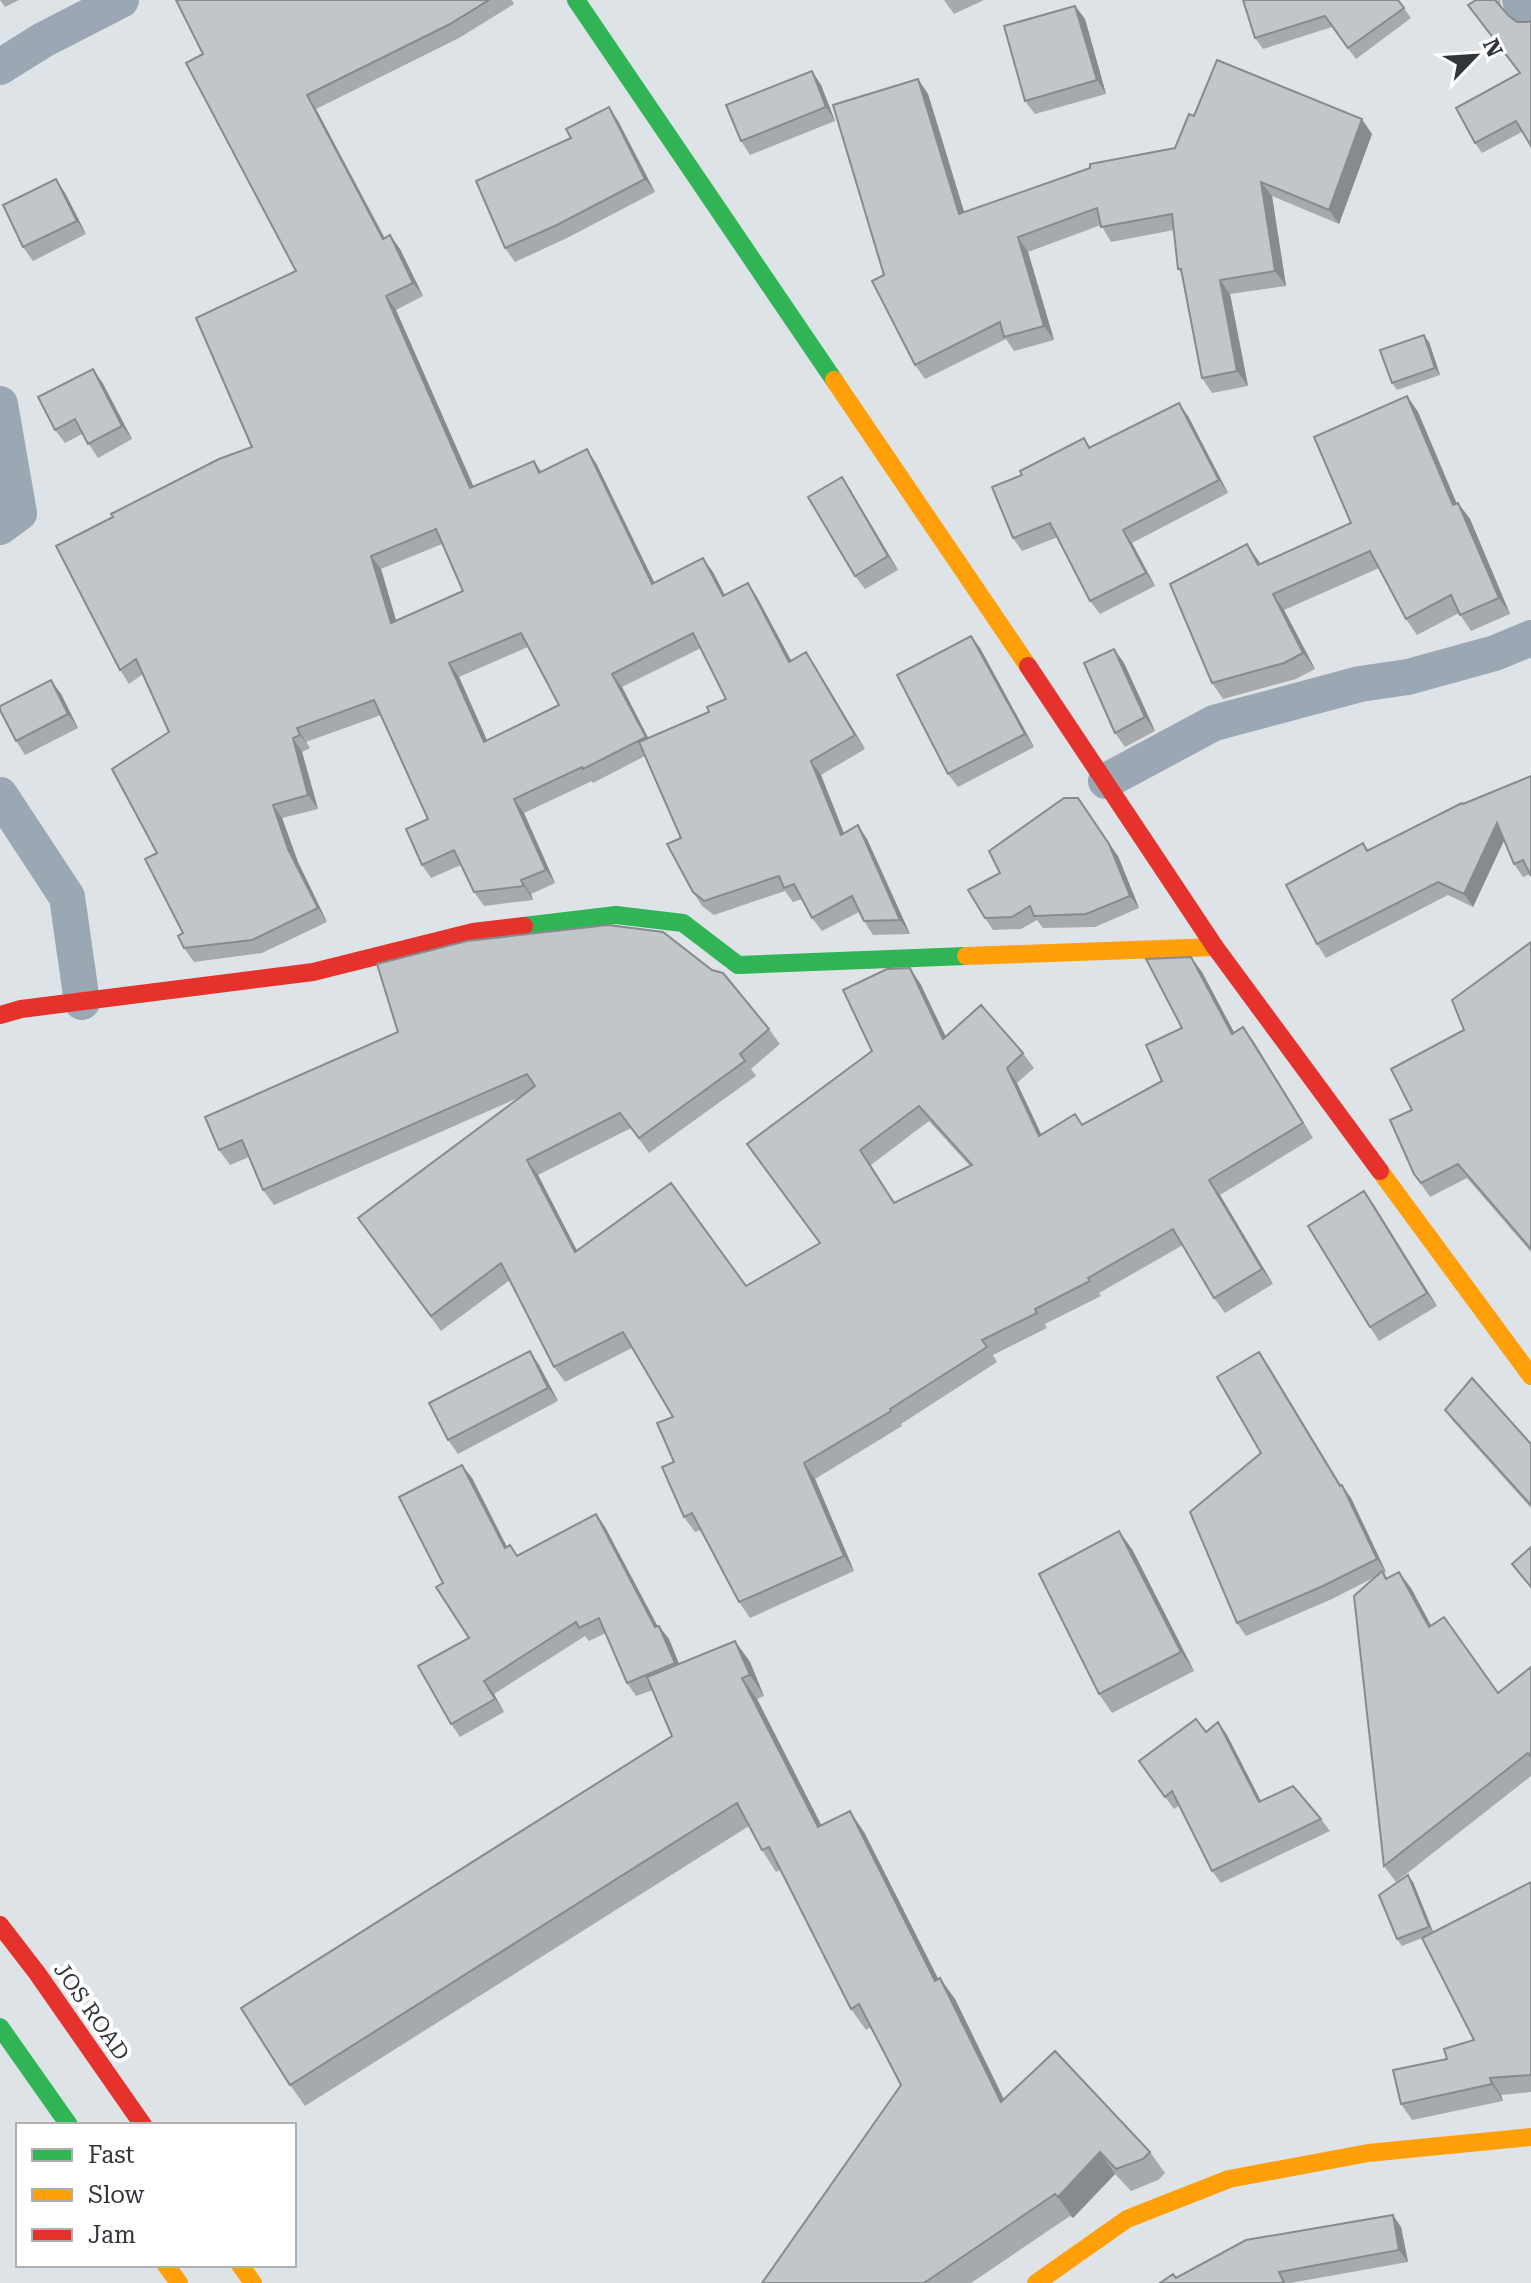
<svg xmlns="http://www.w3.org/2000/svg" width="1531" height="2283" font-family="'Roboto Serif',serif">
	<style>
		.lines { fill: none; stroke-linecap: round; stroke-linejoin: round }
		.street { stroke: #9ba7b2; stroke-width: 36 }
		.fast { stroke: #30b455; stroke-width: 18 }
		.slow { stroke: #ff9f0a; stroke-width: 18 }
		.jam { stroke: #e5322d; stroke-width: 18 }
		.wall { fill: #a6aaae; fill-rule: evenodd }
		.shaded-wall { fill: #878b8d }
		.building { fill: #c1c6ca; stroke: #878b8d; stroke-width: 2; fill-rule: evenodd }
		.labels { text-anchor: middle; stroke-width: 8; stroke-linejoin: round; paint-order: stroke }
		.street-label { font-size: 22px; fill: #32363a; stroke: #fff }
	</style>
	<rect width="100%" height="100%" fill="#dee3e8"/>
	<g class="lines">
		<path class="street" d="M1520,0L1531,12
			M0,67L43,40L121,0
			M0,404L19,513L0,527
			M1106,781L1214,723L1360,684L1408,677L1495,653L1531,638
			M0,795L67,897L82,1002"/>
		<path class="fast" d="M576,0L834,380
			M524,926L616,915L683,923L738,965L966,956
			M0,2027L69,2125"/>
		<path class="slow" d="M834,380L1028,666
			M966,956L1215,947
			M1380,1171L1531,1376
			M166,2265L179,2283
			M240,2265L253,2283
			M1036,2283L1127,2219L1229,2179L1368,2153L1531,2137"/>
		<path class="jam" d="M1028,666L1215,947L1380,1171
			M0,1015L21,1009L313,972L473,932L524,926
			M0,1925L37,1973L143,2125"/>
	</g>
	<path class="wall" d="M0,0H19L5,7Z
		M176,0H512L514,4L459,38L316,109L385,238L390,235L400,249L423,296L396,310L473,486L534,461L542,472L596,463L654,583L713,572L725,595L748,583L757,597L791,661L815,666L865,749L821,775L844,833L867,839L910,934L873,935L864,921L859,912L822,931L812,918L802,899L793,902L785,891L714,915L702,906L693,892L681,838L645,756L593,783L592,781L524,813L555,883L531,894L533,900L484,906L474,892L461,865L431,878L422,865L428,819L381,715L306,742L310,748L302,752L318,809L282,818L298,862L327,922L262,953L194,962L184,948L183,933L157,853L169,732L143,674L129,684L120,670L252,447L296,271L203,54ZM442,544L463,591L396,621L381,569ZM528,647L559,705L487,741L459,677ZM701,648L726,699L709,712L648,738L622,687Z
		M944,0H984L954,14Z
		M1243,0H1398L1411,18L1356,59L1332,27L1263,49L1255,38Z
		M1500,0L1501,8L1509,16L1517,22H1528L1522,132L1482,153L1475,143L1519,73L1468,5Z
		M1075,6L1085,19L1106,94L1035,114L1025,101Z
		M812,71L821,85L835,121L750,155L741,141Z
		M918,79L928,94L964,212L1175,148L1194,116L1372,134L1339,224L1272,196L1286,286L1230,294L1248,386L1212,393L1202,378L1182,274L1178,269L1174,230L1111,242L1101,225L1028,252L1054,340L1014,351L1006,339L925,379L915,365L884,275Z
		M609,107L618,121L655,192L567,238L515,262L505,248L571,138Z
		M65,193L86,234L33,261L23,247Z
		M1429,342L1440,375L1397,390L1392,383Z
		M102,382L132,439L98,458L82,434L65,443L55,430Z
		M1407,396L1418,412L1457,504L1458,503L1470,519L1510,614L1471,631L1459,613L1417,635L1406,619L1379,568L1284,610L1315,669L1296,679L1223,699L1212,683L1258,560L1260,564L1351,523Z
		M1188,416L1228,493L1132,543L1155,586L1100,614L1090,601L1058,537L1022,551L1013,538L1084,438L1091,448Z
		M842,477L851,491L898,570L865,589L855,576Z
		M971,636L980,648L1034,747L958,787L948,774Z
		M1114,649L1124,663L1155,731L1125,747L1115,733Z
		M61,694L78,728L25,755L16,741Z
		M1531,776L1530,874L1523,877L1514,864L1504,841L1473,907L1448,895L1326,958L1317,944L1363,843L1368,850L1464,804Z
		M1118,856L1139,908L1095,927L1043,928L1037,920L1021,929L993,930L985,918Z
		M1531,942V1252L1467,1178L1430,1197L1414,1174L1412,1110L1464,1030Z
		M1202,972L1234,1033L1243,1027L1313,1138L1220,1195L1273,1284L1225,1313L1214,1298L1183,1245L1099,1293L1101,1296L1045,1324L1047,1328L993,1355L997,1362L901,1424L902,1426L815,1479L854,1571L750,1618L739,1602L701,1530L695,1532L684,1517L674,1462L673,1417L632,1348L565,1382L554,1367L510,1280L441,1331L369,1233L520,1097L274,1205L263,1190L249,1157L230,1165L219,1150L205,1117L769,1029L780,1044L751,1069L756,1076L649,1153L631,1128L538,1175L577,1251L746,1286L820,1243L747,1144L872,1051L920,983L946,1037L1023,1053L1034,1068L1017,1083L1041,1134L1075,1114L1082,1125L1162,1081ZM929,1121L970,1166L895,1203L871,1165Z
		M1364,1191L1437,1306L1379,1341L1370,1327Z
		M539,1365L558,1401L458,1454L448,1440Z
		M1268,1365L1341,1485L1351,1498L1386,1572L1384,1573L1387,1578L1411,1588L1431,1626L1498,1693L1531,1667V1776L1396,1882L1384,1866L1377,1576L1332,1599L1246,1636L1237,1623L1261,1453Z
		M1445,1410L1531,1444V1508L1453,1421Z
		M472,1478L507,1547L517,1555L596,1514L605,1527L657,1626L669,1639L679,1664L735,1641L750,1662L764,1696L757,1699L821,1825L864,1832L938,1979L955,1999L1004,2100L1150,2152L1165,2173L1158,2180L1131,2191L1115,2174L1073,2218L1070,2216L971,2283H762L901,2085L871,2027L866,2030L851,2009L781,1869L776,1872L762,1850L749,1826L305,2106L290,2085L672,1736L653,1690L636,1696L627,1683L606,1633L589,1641L585,1636L494,1694L504,1712L460,1737L451,1724L469,1638L443,1583Z
		M1132,1549L1194,1671L1112,1713L1099,1694Z
		M1218,1722L1227,1735L1261,1801L1321,1819L1330,1831L1221,1883L1212,1871L1180,1805L1174,1809L1139,1761L1206,1732Z
		M1413,1882L1433,1932L1531,1882V2092L1501,2095L1503,2101L1412,2120L1401,2104L1447,2059L1474,2040L1422,1938L1402,1946L1397,1939Z
		M1401,2227L1408,2262L1290,2283H1160L1176,2278Z"/>
	<path class="shaded-wall" d="M1075,6L1085,19L1106,94L1097,80Z
		M812,71L821,85L835,121L826,107Z
		M918,79L928,94L969,228L959,214Z
		M307,95L316,109L392,253L383,239Z
		M609,107L618,121L655,192L645,179Z
		M1362,119L1372,134L1339,224L1329,210Z
		M56,179L65,193L86,234L77,221Z
		M1261,182L1272,196L1286,286L1275,271Z
		M390,235L400,249L423,296L413,283Z
		M1018,237L1028,252L1054,340L1044,326Z
		M1220,280L1230,294L1248,386L1237,371Z
		M386,296L396,310L480,501L470,488Z
		M1424,335L1429,342L1440,375L1435,368Z
		M93,369L102,382L132,439L122,426Z
		M1407,396L1418,412L1464,521L1453,505Z
		M1179,403L1188,416L1228,493L1219,480Z
		M587,449L596,463L662,598L652,584Z
		M842,477L851,491L898,570L888,556Z
		M1458,503L1470,519L1510,614L1499,598Z
		M1123,530L1132,543L1155,586L1146,573Z
		M1247,544L1258,560L1269,581L1258,565Z
		M371,556L381,569L401,637L391,623Z
		M703,558L713,572L732,610L723,596Z
		M748,583L757,597L799,675L789,662Z
		M1273,594L1284,610L1315,669L1303,653Z
		M971,636L980,648L1034,747L1025,734Z
		M1114,649L1124,663L1155,731L1145,717Z
		M806,652L815,666L865,749L855,735Z
		M449,663L459,677L494,756L484,742Z
		M612,674L622,687L655,751L646,737Z
		M51,680L61,694L78,728L68,714Z
		M297,728L306,742L310,748L300,735Z
		M293,738L302,752L318,809L308,795Z
		M811,761L821,775L850,849L841,835Z
		M1078,798L1118,856L1139,908L1130,896Z
		M514,799L524,813L555,883L546,870Z
		M273,805L282,818L298,862L327,922L318,908L288,849Z
		M1497,823L1506,836L1473,907L1464,894Z
		M858,825L867,839L910,934L900,920Z
		M521,880L531,894L533,900L524,886Z
		M1191,957L1202,972L1243,1049L1232,1034Z
		M910,968L920,983L954,1054L943,1039Z
		M1243,1027L1254,1042L1313,1138L1303,1123Z
		M1007,1068L1017,1083L1049,1151L1039,1136Z
		M527,1160L538,1175L586,1268L575,1252Z
		M1209,1180L1220,1195L1273,1284L1262,1269Z
		M1364,1191L1374,1205L1437,1306L1427,1293Z
		M530,1351L539,1365L558,1401L548,1388Z
		M1259,1352L1347,1496L1342,1485L1351,1498L1386,1572L1377,1559L1340,1486Z
		M804,1463L815,1479L854,1571L844,1556Z
		M462,1465L472,1478L514,1561L505,1548Z
		M596,1514L605,1527L665,1640L655,1627Z
		M1119,1531L1132,1549L1194,1671L1181,1652Z
		M1399,1572L1411,1588L1441,1644L1429,1627Z
		M659,1626L669,1639L684,1676L675,1663Z
		M735,1641L750,1662L764,1696L750,1675Z
		M742,1678L757,1699L833,1848L818,1827Z
		M484,1681L494,1694L504,1712L495,1699Z
		M1218,1722L1227,1735L1268,1815L1259,1802Z
		M850,1811L864,1832L950,2002L935,1981Z
		M1408,1875L1413,1882L1434,1934L1429,1927Z
		M940,1978L955,1999L1016,2124L1001,2102Z
		M1490,2078L1501,2095L1503,2101L1492,2084Z
		M1100,2152L1115,2174L1073,2218L1058,2197Z
		M1393,2215L1401,2227L1408,2262L1399,2250Z"/>
	<path class="building" d="M176,0H489L450,24L307,95L383,239L390,235L413,283L386,296L470,488L534,461L539,473L587,449L652,584L703,558L723,596L748,583L789,662L806,652L855,735L811,761L841,835L858,825L900,920L864,921L852,896L812,918L794,884L784,888L779,876L704,901L693,892L667,844L681,838L639,742L709,712L707,707L726,699L693,633L612,674L646,737L583,769L582,767L514,799L546,870L521,880L524,886L474,892L454,850L422,865L406,829L428,819L374,700L297,728L300,735L293,738L308,795L273,805L288,849L318,908L252,940L184,948L178,936L183,933L145,859L157,853L112,769L169,732L136,659L120,670L56,546L113,517L111,514L219,459L252,447L196,318L296,271L186,63L203,54ZM436,529L463,591L391,623L371,556ZM521,633L559,705L484,742L449,663Z
		M1243,0H1398L1404,8L1348,48L1325,16L1255,38Z
		M1476,0H1495L1509,16L1517,22H1528L1531,21V146L1516,121L1475,143L1456,108L1520,73L1468,5Z
		M1075,6L1097,80L1025,101L1004,26Z
		M1217,60L1362,119L1329,210L1261,182L1275,271L1220,280L1237,371L1202,378L1181,269H1178L1172,214L1101,227L1097,208L1018,237L1044,326L1004,337L1000,322L915,365L872,281L884,275L833,105L918,79L959,214L1090,168V164L1175,148L1189,114L1194,116Z
		M812,71L826,107L741,141L726,105Z
		M609,107L645,179L557,225L505,248L476,181L571,138L566,129Z
		M56,179L77,221L23,247L3,205Z
		M1424,335L1435,368L1392,383L1380,350Z
		M93,369L122,426L88,444L75,419L55,430L38,397Z
		M1407,396L1453,505L1458,503L1499,598L1460,615L1451,595L1406,619L1370,551L1273,594L1303,653L1284,663L1212,683L1170,584L1247,544L1258,565L1351,523L1314,437Z
		M1179,403L1219,480L1123,530L1146,573L1090,601L1050,523L1013,538L992,487L1022,475L1020,471L1084,438L1089,448Z
		M842,477L888,556L855,576L808,497Z
		M971,636L1025,734L948,774L897,675Z
		M1114,649L1145,717L1115,733L1084,663Z
		M51,680L68,714L16,741L0,710V706Z
		M1531,776V876L1523,860L1514,864L1497,823L1464,894L1438,882L1317,944L1286,885L1363,843L1367,851L1462,803L1463,804Z
		M1064,798H1078L1109,844L1130,896L1086,914L1034,916L1030,906L1012,917L985,918L968,890L1000,873L989,851Z
		M608,925L663,932L712,970L723,973L769,1029L740,1054L745,1061L639,1138L620,1113L527,1160L575,1252L671,1183L746,1286L820,1243L747,1144L872,1051L843,990L887,969L910,968L943,1039L981,1005L1023,1053L1007,1068L1039,1136L1075,1114L1082,1125L1162,1081L1146,1045L1182,1028L1146,959L1191,957L1232,1034L1243,1027L1303,1123L1209,1180L1262,1269L1214,1298L1173,1229L1088,1278L1090,1281L1035,1309L1037,1313L982,1340L987,1347L890,1409L891,1411L804,1463L844,1556L739,1602L692,1513L684,1517L662,1467L674,1462L657,1423L673,1417L623,1332L554,1367L501,1263L431,1316L358,1218L535,1086L527,1074L263,1190L242,1140L219,1150L205,1117L398,1032L377,964L467,941ZM919,1106L972,1165L894,1203L860,1150Z
		M1531,942V1249L1458,1164L1421,1183L1414,1174L1390,1120L1412,1110L1391,1069L1464,1030L1452,1000Z
		M1364,1191L1427,1293L1370,1327L1308,1226Z
		M530,1351L548,1388L448,1440L429,1403Z
		M1259,1352L1340,1486L1342,1485L1377,1559L1323,1586L1237,1623L1190,1512L1261,1453L1217,1377Z
		M1472,1378L1531,1444V1505L1445,1410Z
		M462,1465L505,1548L510,1545L517,1556L596,1514L655,1627L659,1626L675,1663L627,1683L599,1618L579,1628L576,1622L484,1681L495,1699L451,1724L418,1666L469,1638L436,1587L443,1583L399,1497Z
		M1119,1531L1181,1652L1099,1694L1039,1574Z
		M1531,1547V1587L1512,1564Z
		M1382,1571L1386,1579L1399,1572L1429,1627L1444,1617L1498,1693L1531,1667V1757L1528,1753L1384,1866L1354,1596Z
		M735,1641L750,1675L742,1678L818,1827L850,1811L935,1981L940,1978L1001,2102L1055,2051L1150,2152L1143,2159L1116,2169L1100,2152L1058,2197L1055,2194L924,2283H762L901,2085L859,2004L851,2009L769,1847L762,1850L737,1803L290,2085L241,2008L672,1736L647,1677Z
		M1196,1719L1206,1732L1218,1722L1259,1802L1293,1786L1321,1819L1212,1871L1172,1791L1165,1797L1139,1761Z
		M1408,1875L1429,1927L1397,1939L1379,1895Z
		M1531,1882V2075L1490,2078L1492,2084L1401,2104L1393,2070L1447,2059L1444,2049L1474,2040L1422,1938Z
		M1393,2215L1399,2250L1279,2272L1284,2283H1160L1173,2274L1176,2278L1246,2240Z"/>
	<g class="labels">
		<g class="street-label">
			<text transform="translate(92 2011) rotate(55)" y="8">JOS ROAD</text>
		</g>
	</g>
	<rect x="16" y="2123" width="280" height="144" fill="#ffffff" stroke="#adafb0" stroke-width="2"/>
	<rect x="32" y="2149" width="40" height="12" fill="#30b455" stroke="#adafb0" stroke-width="2"/>
	<text x="88" y="2163" font-size="24" fill="#32363a">Fast</text>
	<rect x="32" y="2189" width="40" height="12" fill="#ff9f0a" stroke="#adafb0" stroke-width="2"/>
	<text x="88" y="2203" font-size="24" fill="#32363a">Slow</text>
	<rect x="32" y="2229" width="40" height="12" fill="#e5322d" stroke="#adafb0" stroke-width="2"/>
	<text x="88" y="2243" font-size="24" fill="#32363a">Jam</text>
	<g transform="translate(1475 56) rotate(65)" stroke="#ffffff" stroke-width="6" paint-order="stroke">
	<path d="M0-6L14 30L0 20L-14 30Z" fill="#32363a"/>
	<text y="-12" font-size="22" font-weight="bold" text-anchor="middle" fill="#32363a">N</text>
	</g>
</svg>
